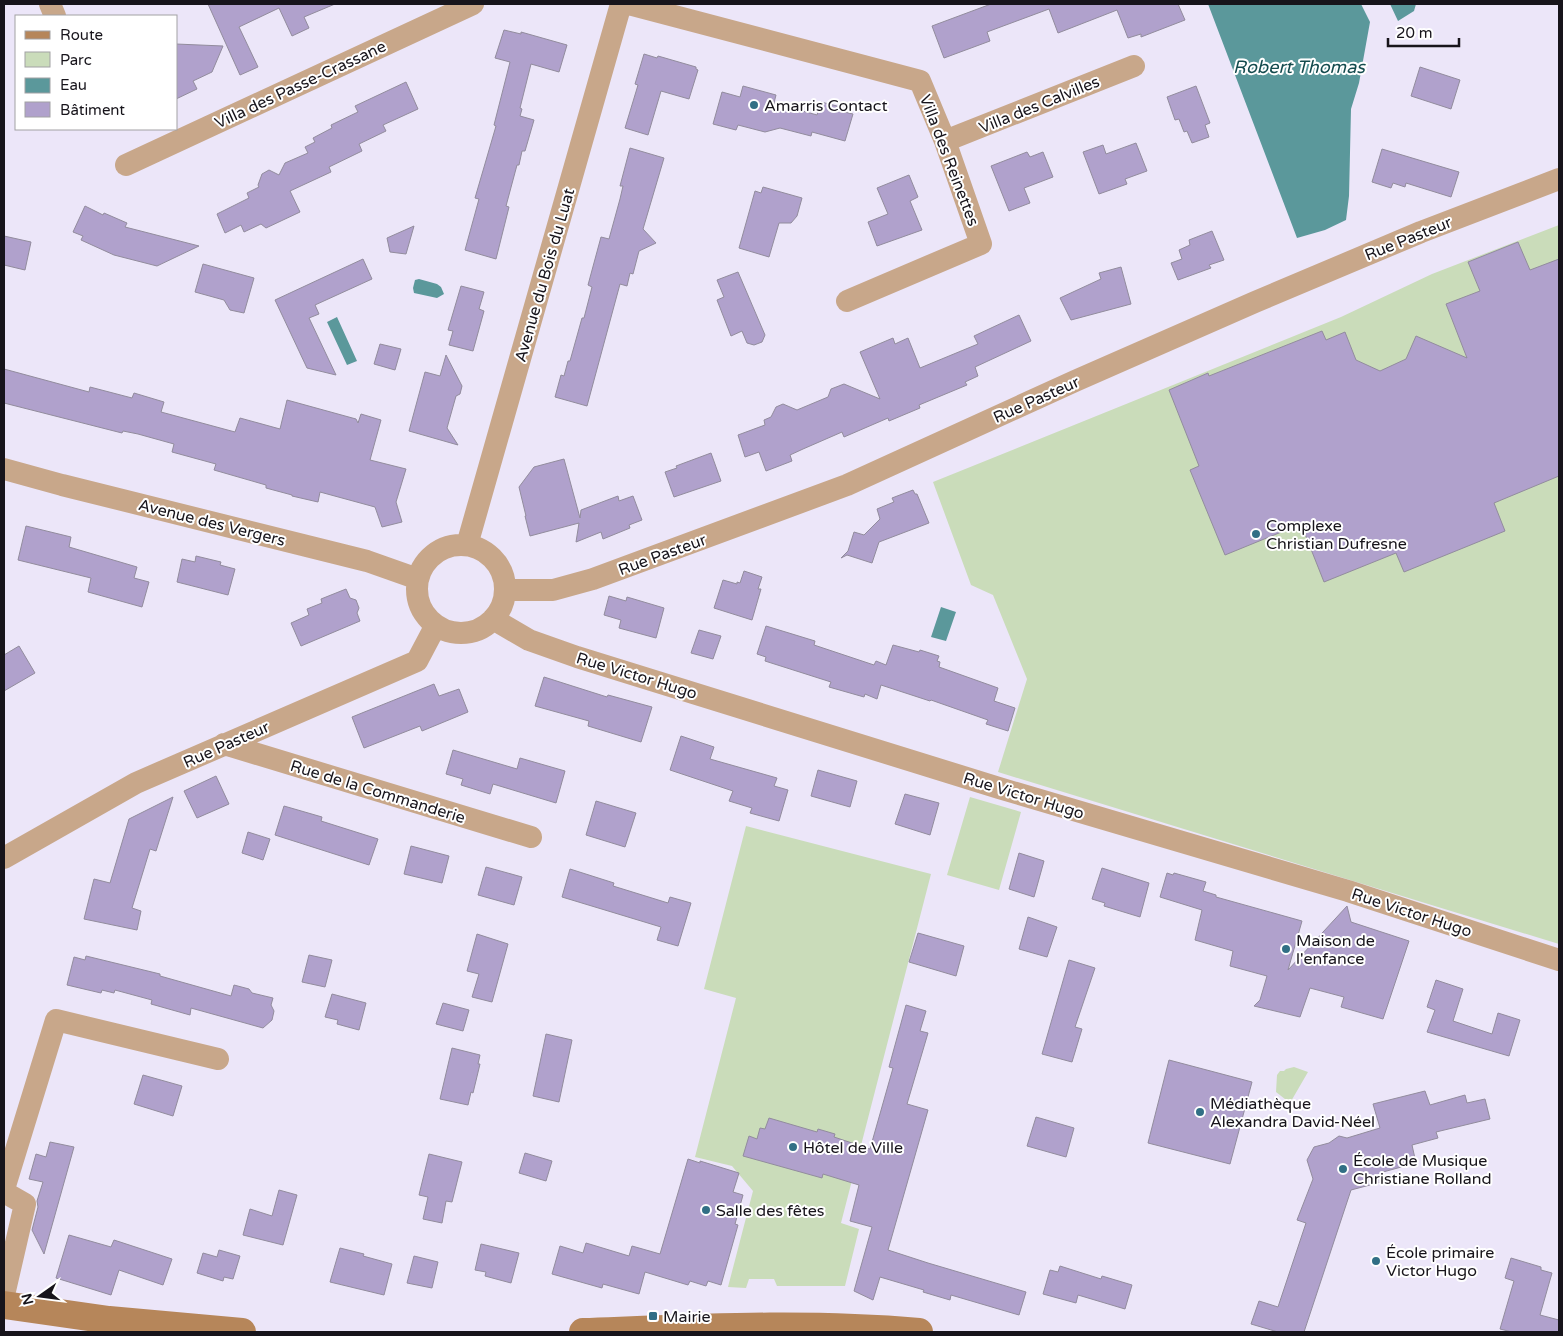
<svg xmlns="http://www.w3.org/2000/svg" width="1563" height="1336" font-family="'Varela Round',sans-serif">
	<style>
		.green { fill: #cadcba }
		.water { fill: #5b989b }
		.building { fill: #b0a1cc; stroke: #928c9d }
		.lines { fill: none; stroke-linecap: round; stroke-linejoin: round }
		.street { stroke: #c8a78a; stroke-width: 22 }
		.secondary { stroke: #b6865a; stroke-width: 28 }
		.poi-dot { fill: #316f85; stroke: #fff; stroke-width: 2 }
		.labels { text-anchor: middle; stroke-width: 4; stroke-linejoin: round; paint-order: stroke }
		.street-label { font-size: 16px; fill: #17141b; stroke: #fff }
		.poi-label { font-size: 16px; fill: #17141b; stroke: #fff; text-anchor: start }
		.water-label { font-size: 18px; font-style: italic; fill: #144b4e; stroke: #fff }
	</style>
	<rect width="100%" height="100%" fill="#ece6f9"/>
	<path class="green" d="M1559,225V944L998,772L1027,679L993,595L971,585L933,482L1341,317L1432,274Z
		M970,797L1021,812L999,890L947,875Z
		M746,826L931,874L841,1223L859,1229L845,1286H777L774,1279H749L746,1288L728,1287L753,1191L732,1166L695,1157L736,998L704,989Z
		M1294,1067L1308,1072L1290,1103L1276,1092L1277,1075L1280,1071H1284L1286,1069Z"/>
	<path class="water" d="M1208,4H1361L1370,22L1359,83L1351,109L1349,196L1346,220L1325,230L1297,238Z
		M1390,4H1416L1414,11L1398,21Z
		M419,279L437,284L441,287L444,294L437,298L414,293L413,288L415,280Z
		M337,317L357,361L347,365L327,322Z
		M941,607L956,612L946,641L931,637Z"/>
	<path class="building" d="M208,4H335L304,17L309,28L292,36L279,8L239,27L258,67L240,75Z
		M991,4H1178L1185,20L1141,37V34L1128,38L1117,10L1058,33L1049,9L987,32L990,41L944,58L932,26Z
		M504,30L521,34V32L567,45L559,72L531,64L520,108L522,109L520,116L534,120L525,151H522L519,165H517L506,206L509,207L496,259L465,250L479,199L475,198L496,126L494,125L510,62L495,58Z
		M176,44L223,46L212,72L193,81L197,89L176,99Z
		M644,54L657,58L658,56L696,67V69L698,70L689,99L661,91L648,135L625,128L638,85L635,84Z
		M1420,67L1460,80L1451,109L1411,96Z
		M406,82L418,109L383,125L386,131L359,144L362,151L329,167L331,172L290,191L300,212L266,228L261,224L244,232L241,225L225,233L217,214L249,198L247,193L259,187L258,185L262,174L269,170L279,175L285,163L308,153L305,147L315,142L313,138L332,128L331,125L358,112L355,106Z
		M743,86L776,95L774,103L817,115L821,102L841,107L840,111L853,114L845,141L812,132L811,136L780,128L765,132L738,125L736,130L713,124L722,92L740,97Z
		M1196,86L1210,123L1205,125L1209,137L1192,143L1187,131L1184,132L1179,119L1175,120L1167,97Z
		M1136,143L1147,171L1125,179L1127,184L1099,194L1083,152L1103,145L1106,154Z
		M630,148L664,158L643,229L656,243L639,251L633,274L630,273L627,286L620,284L587,406L555,397L561,375L564,376L568,361H570L582,318H584L592,287L588,285L601,237L609,239L620,199L623,186H620Z
		M1382,149L1459,172L1451,197L1406,183L1405,187L1393,183L1391,188L1372,182Z
		M1027,152L1030,157L1043,152L1053,177L1024,188L1030,203L1009,211L991,166Z
		M909,175L918,197L910,201L922,230L877,246L868,222L888,214L877,188Z
		M763,187L802,198L797,216L791,223H779L769,257L739,248L755,191L761,193Z
		M85,206L103,215L104,213L127,223L125,227L199,246L157,266L114,255L81,240L83,236L73,232Z
		M414,226L406,254L390,252L387,238Z
		M1212,231L1224,260L1209,265L1211,268L1178,280L1171,263L1182,259L1179,250L1190,245L1189,240Z
		M4,236L31,242L25,270L4,265Z
		M1518,242L1530,270L1559,259V476L1494,503L1505,531L1404,572L1396,553L1324,582L1301,524L1225,555L1190,470L1199,466L1169,390L1208,373L1209,376L1322,331L1326,340L1345,332L1356,360L1380,371L1406,359L1416,336L1467,358L1446,304L1480,291L1468,262Z
		M363,259L372,279L315,305L319,314L309,318L336,375L307,368L275,300Z
		M203,264L254,278L244,313L230,310L224,300L195,292Z
		M1121,267L1131,304L1071,320L1060,298L1101,279L1099,273Z
		M738,272L765,335L762,342L754,345L747,343L742,331L731,336L717,300L724,297L717,280Z
		M461,286L484,292L479,309L484,311L473,351L449,345L453,331L448,330Z
		M1019,315L1031,341L975,367L978,376L965,382L967,385L919,405L920,408L889,421L888,418L844,437L842,432L803,449L790,455L792,461L766,471L759,452L745,457L738,435L765,425L764,420L771,417L776,407L783,404L797,410L828,397L831,389L844,384L880,399L860,352L893,338L895,344L908,338L920,368L978,344L974,336Z
		M380,344L401,349L395,370L374,364Z
		M446,355L462,386L460,394L456,396L447,428L458,445L409,431L425,372L440,376Z
		M4,369L89,392L90,387L132,398L134,393L164,402L161,412L235,432L240,418L280,429L287,400L356,419L358,423L361,414L381,420L370,460L406,469L396,502L402,522L382,527L375,507L320,492L318,502L292,496V495L266,488V485L214,470L216,464L172,452L174,444L138,434L123,431L122,433L4,403Z
		M711,453L721,481L674,497L665,472L677,468L676,466Z
		M564,459L580,518L581,510L618,496L619,501L633,496L642,520L629,525L630,528L603,539L601,532L576,542L579,523L530,536L525,516H526L519,487L534,467Z
		M913,490L915,494H917L929,523L879,542L872,563L847,555L841,558L848,551L854,532L864,535L880,519L877,509L894,502L892,498Z
		M26,526L71,537L69,547L137,567L134,578L149,582L142,607L88,592L91,578L18,560Z
		M196,556L221,562L220,565L235,569L228,595L177,582L182,559L195,562Z
		M744,571L762,577L758,589H761L752,620L714,608L723,580L737,584V582L740,583Z
		M346,589L350,598L356,600L359,608L357,613L360,621L301,646L291,623L309,615L307,609L322,603L321,599Z
		M609,596L626,601L627,597L664,608L656,638L619,628L621,620L604,615Z
		M766,626L815,641L814,645L874,665L876,661L886,665L893,645L919,652L920,650L939,656L937,661L940,662L939,667L998,688L994,701L1015,708L1008,731L986,724L988,720L931,700L930,701L881,685L877,699L865,694L864,697L829,687L831,682L765,661L766,657L757,654Z
		M699,630L721,636L713,659L691,653Z
		M19,646L35,673L4,691V655Z
		M544,677L607,697L608,695L652,707L641,742L588,726L589,721L535,706Z
		M434,684L439,696L459,689L468,712L422,731L420,726L364,748L352,717Z
		M681,736L714,747L710,759L777,778L774,786L788,790L779,821L750,813L752,808L729,801L733,791L670,770Z
		M453,750L517,769L520,758L565,771L556,803L493,784L490,794L461,785L463,779L446,774Z
		M818,770L857,781L850,807L811,796Z
		M216,776L229,804L197,818L184,791Z
		M905,794L939,803L930,835L895,824Z
		M173,797L156,851L150,849L132,908L141,911L137,930L84,919L94,879L110,883L129,819Z
		M596,801L636,813L625,847L586,835Z
		M284,806L322,817L321,821L378,839L369,865L275,835Z
		M248,832L270,839L263,860L242,853Z
		M411,846L449,856L442,883L404,874Z
		M1019,853L1044,861L1034,897L1009,889Z
		M486,867L522,877L514,905L478,895Z
		M1102,868L1149,883L1140,917L1104,906L1105,903L1092,899Z
		M570,869L614,883L613,886L668,903L670,897L691,903L678,946L657,940L661,927L562,897Z
		M1167,873L1173,875L1174,873L1206,882L1203,891L1216,895V897L1302,921L1288,970L1347,906L1351,922L1409,941L1383,1019L1341,1007L1344,997L1310,988L1300,1017L1254,1006L1260,1000L1267,976L1230,966L1233,951L1195,940L1202,910L1160,897Z
		M1028,917L1057,927L1047,957L1019,949Z
		M918,933L964,946L956,976L909,962Z
		M477,934L508,944L492,1002L472,997L479,974L467,971Z
		M309,955L332,960L325,987L302,982Z
		M86,956L160,974V976L231,996L234,985L249,989L252,993L273,998L271,1005L274,1011L272,1020L263,1028L191,1008L190,1015L151,1004L152,1000L115,990L114,993L102,990L101,993L67,985L74,957L85,960Z
		M1069,960L1095,968L1075,1027L1082,1029L1072,1062L1042,1054Z
		M1436,980L1463,989L1453,1021L1492,1034L1498,1013L1520,1020L1509,1056L1427,1032L1435,1010L1427,1007Z
		M332,994L366,1003L359,1030L337,1024L338,1020L325,1017Z
		M443,1003L469,1010L463,1031L436,1024Z
		M906,1005L926,1011L920,1031L928,1033L907,1104L928,1110L888,1250L928,1263L1026,1292L1019,1315L951,1295L950,1300L923,1292L924,1290L880,1277L873,1300L854,1291L872,1227L850,1221L859,1185L823,1174L822,1178L743,1156L749,1136L757,1139L760,1128L765,1129L769,1118L817,1132L818,1129L835,1134L834,1137L870,1149L893,1068L889,1067Z
		M546,1034L572,1040L559,1102L533,1096Z
		M452,1048L480,1055L478,1064H480L473,1093L471,1092L468,1105L440,1099Z
		M1169,1060L1252,1082L1230,1164L1148,1143Z
		M143,1075L182,1086L173,1116L134,1104Z
		M1425,1091L1430,1105L1465,1095L1467,1103L1485,1099L1490,1119L1436,1132L1438,1138L1412,1145L1416,1163L1383,1172L1385,1181L1351,1190L1304,1332H1278L1251,1324L1259,1301L1278,1307L1306,1223L1297,1220L1313,1179L1307,1160L1314,1147L1329,1143L1339,1136L1347,1138L1380,1128L1373,1104Z
		M1036,1117L1074,1128L1066,1157L1027,1146Z
		M50,1142L74,1147L44,1254L32,1230L38,1207L37,1201L43,1182L29,1179L36,1154L46,1157Z
		M525,1153L552,1161L546,1181L519,1173Z
		M429,1154L462,1162L452,1202L446,1201L442,1223L423,1219L428,1197L419,1195Z
		M688,1159L700,1163V1161L739,1173L733,1192L743,1195L735,1224L738,1225L721,1285L708,1281L706,1286L690,1281L688,1285L645,1272L639,1294L603,1284L602,1288L552,1274L560,1246L583,1253L586,1243L629,1256L632,1246L660,1254Z
		M279,1190L297,1195L283,1245L243,1235L250,1209L272,1216Z
		M69,1235L111,1247L114,1240L172,1259L163,1285L119,1270L111,1295L56,1278Z
		M481,1244L519,1253L511,1283L485,1276L486,1272L475,1270Z
		M340,1248L364,1254L363,1256L392,1264L384,1295L330,1282Z
		M219,1250L240,1256L233,1279L224,1277L223,1281L197,1273L203,1253L217,1257Z
		M414,1256L438,1262L432,1288L407,1283Z
		M1511,1258L1541,1267V1270L1552,1273L1540,1315L1559,1320V1332H1512L1500,1329L1514,1281L1505,1278Z
		M1060,1266L1101,1279L1102,1276L1132,1285L1125,1309L1078,1295L1076,1303L1043,1294L1050,1270L1058,1272Z"/>
	<g class="lines">
		<path class="street" d="M50,4L55,16
			M629,4L920,81L945,141L981,244L847,301
			M945,141L1134,66
			M126,165L473,4
			M4,469L62,485L367,561L418,579
			M467,545L621,4
			M417 589a44 44 0 1 1 88 0a44 44 0 1 1-88 0Z
			M505,590H553L593,579L847,485L1075,381L1255,302L1421,232L1559,179
			M493,619L529,640L577,657L999,788L1348,891L1559,960
			M224,744L531,837
			M4,858L136,783L417,661L436,625
			M4,1189L56,1020L218,1059
			M4,1192L25,1204L4,1295"/>
		<path class="secondary" d="M4,1305L109,1320L242,1332
			M583,1332C695,1328 807,1322 919,1332"/>
	</g>
	<g class="poi-dot">
		<circle cx="754" cy="105" r="5"/>
		<circle cx="1256" cy="534" r="5"/>
		<circle cx="1286" cy="949" r="5"/>
		<circle cx="1200" cy="1112" r="5"/>
		<circle cx="793" cy="1147" r="5"/>
		<circle cx="1343" cy="1169" r="5"/>
		<circle cx="706" cy="1210" r="5"/>
		<circle cx="1376" cy="1261" r="5"/>
		<rect x="648" y="1311" width="10" height="10" rx="2.5"/>
	</g>
	<g class="labels">
		<g class="street-label">
			<text transform="translate(300 84) rotate(-25)" y="6">Villa des Passe-Crassane</text>
			<text transform="translate(1039 104) rotate(-22)" y="6">Villa des Calvilles</text>
			<text transform="translate(950 160) rotate(69)" y="6">Villa des Reinettes</text>
			<text transform="translate(1408 238) rotate(-22)" y="6">Rue Pasteur</text>
			<text transform="translate(544 275) rotate(-74)" y="6">Avenue du Bois du Luat</text>
			<text transform="translate(1036 399) rotate(-24)" y="6">Rue Pasteur</text>
			<text transform="translate(212 522) rotate(14)" y="6">Avenue des Vergers</text>
			<text transform="translate(662 554) rotate(-20)" y="6">Rue Pasteur</text>
			<text transform="translate(637 675) rotate(17)" y="6">Rue Victor Hugo</text>
			<text transform="translate(226 744) rotate(-24)" y="6">Rue Pasteur</text>
			<text transform="translate(378 791) rotate(17)" y="6">Rue de la Commanderie</text>
			<text transform="translate(1024 795) rotate(17)" y="6">Rue Victor Hugo</text>
			<text transform="translate(1412 912) rotate(18)" y="6">Rue Victor Hugo</text>
		</g>
		<g class="poi-label">
			<text x="764" y="111">Amarris Contact</text>
			<text x="1266" y="531">Complexe<tspan x="1266" dy="18">Christian Dufresne</tspan></text>
			<text x="1296" y="946">Maison de<tspan x="1296" dy="18">l'enfance</tspan></text>
			<text x="1210" y="1109">Médiathèque<tspan x="1210" dy="18">Alexandra David-Néel</tspan></text>
			<text x="803" y="1153">Hôtel de Ville</text>
			<text x="1353" y="1166">École de Musique<tspan x="1353" dy="18">Christiane Rolland</tspan></text>
			<text x="716" y="1216">Salle des fêtes</text>
			<text x="1386" y="1258">École primaire<tspan x="1386" dy="18">Victor Hugo</tspan></text>
			<text x="663" y="1322">Mairie</text>
		</g>
		<g class="water-label">
			<text x="1299" y="73">Robert Thomas</text>
		</g>
	</g>
	<rect width="1563" height="1336" fill="none" stroke="#17141b" stroke-width="10"/>
	<rect x="15" y="15" width="162" height="115" fill="#ffffff" stroke="#a2a1a4"/>
	<rect x="25" y="31" width="25" height="8" fill="#b6865a" stroke="#a2a1a4"/>
	<text x="60" y="40" font-size="15" fill="#17141b">Route</text>
	<rect x="25" y="52" width="25" height="15" fill="#cadcba" stroke="#a2a1a4"/>
	<text x="60" y="65" font-size="15" fill="#17141b">Parc</text>
	<rect x="25" y="78" width="25" height="15" fill="#5b989b" stroke="#a2a1a4"/>
	<text x="60" y="90" font-size="15" fill="#17141b">Eau</text>
	<rect x="25" y="102" width="25" height="15" fill="#b0a1cc" stroke="#a2a1a4"/>
	<text x="60" y="115" font-size="15" fill="#17141b">Bâtiment</text>
	<g transform="translate(40 1296) rotate(256)" stroke="#ffffff" stroke-width="4" paint-order="stroke">
	<path d="M0-4L9 19L0 12L-9 19Z" fill="#17141b"/>
	<text y="-8" font-size="14" font-weight="bold" text-anchor="middle" fill="#17141b">N</text>
	</g>
	<path d="M1388 38v8h71v-8" fill="none" stroke="#17141b" stroke-width="2.5"/>
	<text x="1396" y="38" font-size="15" fill="#17141b" stroke="#ffffff" stroke-width="4" paint-order="stroke">20 m</text>
</svg>
